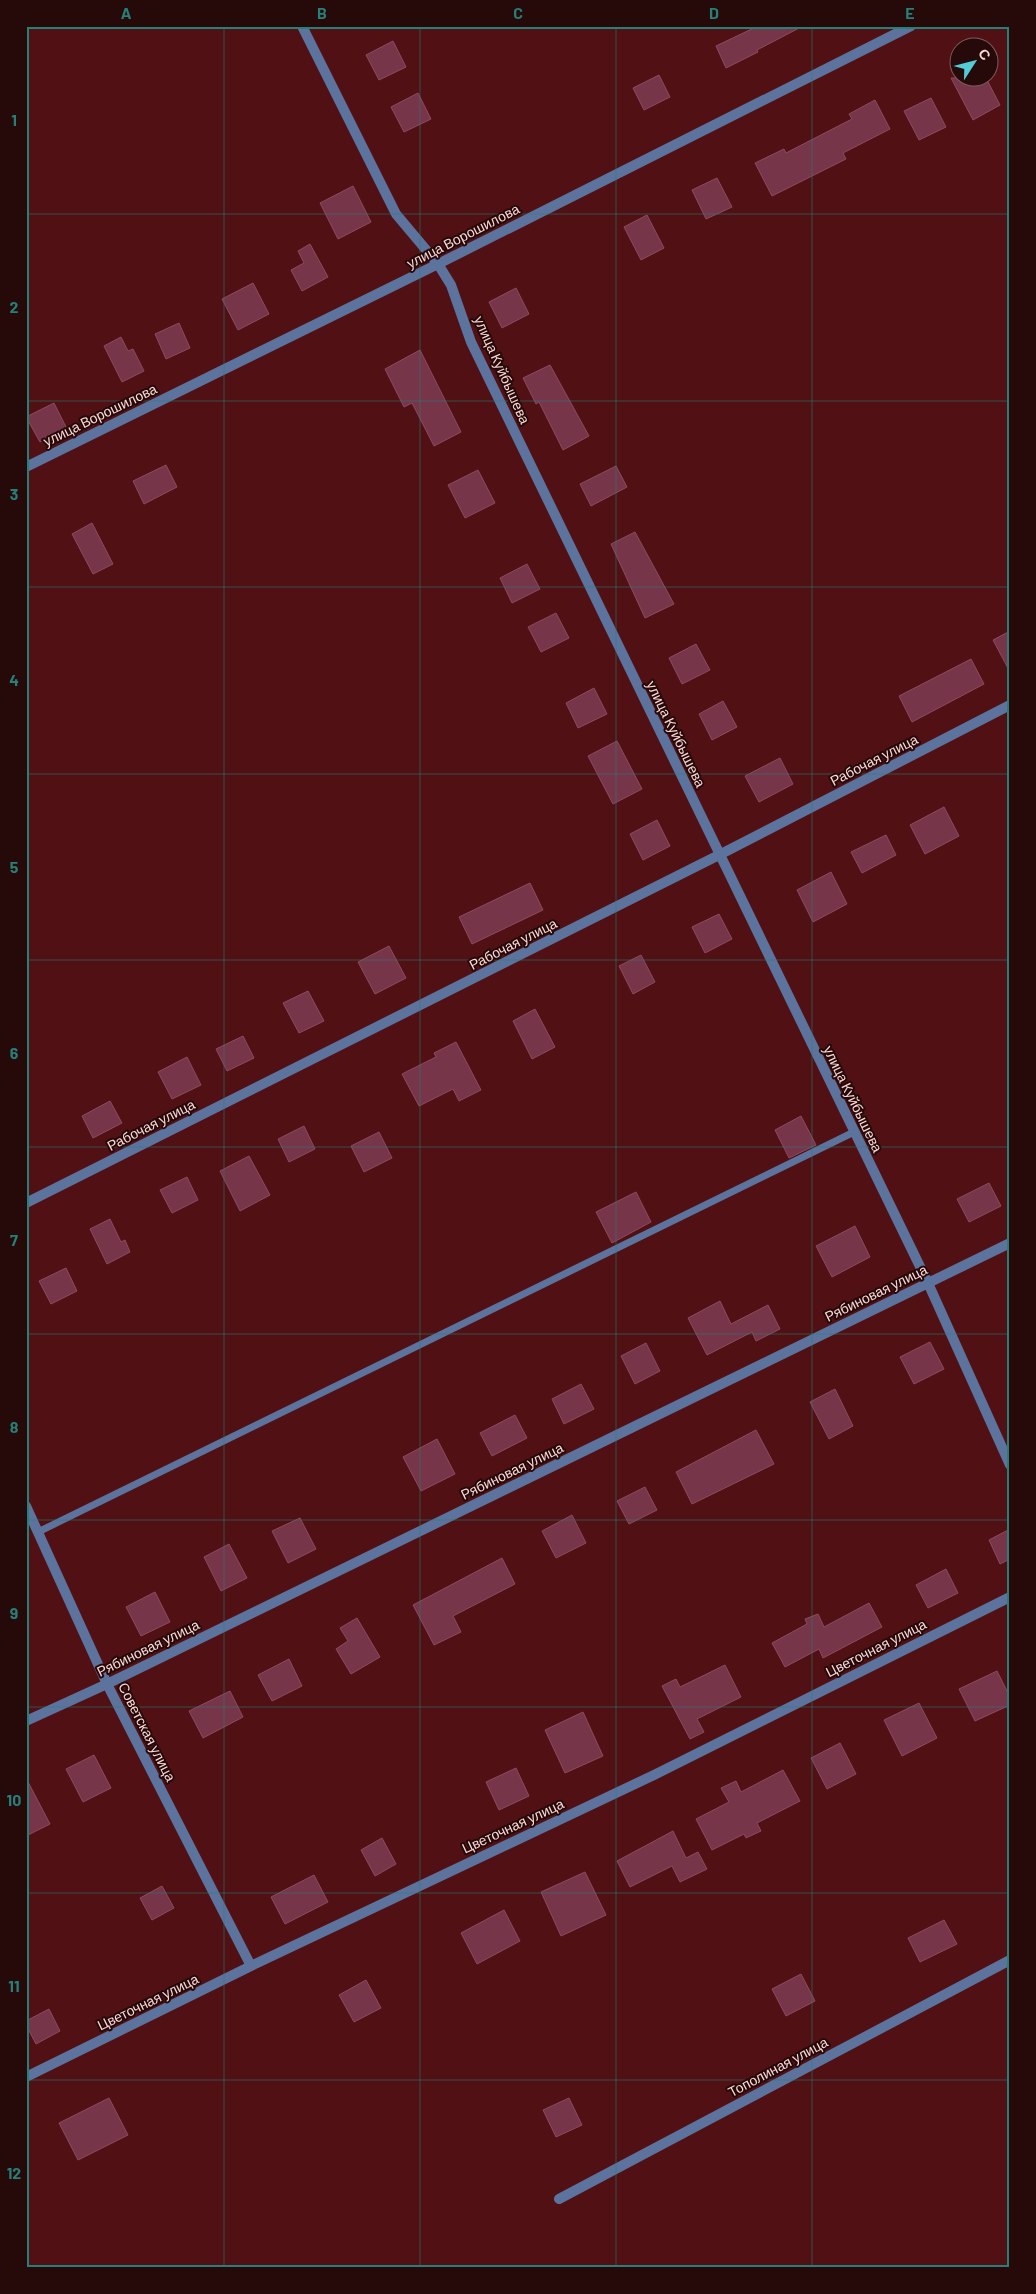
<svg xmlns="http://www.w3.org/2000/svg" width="1036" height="2294" font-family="Barlow,sans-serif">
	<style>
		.building { fill: #763549; stroke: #8f4a5e }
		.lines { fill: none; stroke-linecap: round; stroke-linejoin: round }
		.service { stroke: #5c739d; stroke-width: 7 }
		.minor { stroke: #5c739d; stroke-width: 10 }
		.grid { fill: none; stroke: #268078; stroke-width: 1; stroke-opacity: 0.55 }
		.labels { text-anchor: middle; stroke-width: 4; stroke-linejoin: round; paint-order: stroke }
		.street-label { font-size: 14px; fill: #fad8d6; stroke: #260a0a }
		.neatline { fill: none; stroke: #268078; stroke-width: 2 }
		.grid-label { font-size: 16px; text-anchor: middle; font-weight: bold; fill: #268078 }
	</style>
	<rect width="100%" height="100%" fill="#511114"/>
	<path class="building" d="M758,26H803L757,50L758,52L726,68L716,46Z
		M393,41L406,67L379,80L366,55Z
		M659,75L670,97L644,110L633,88Z
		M951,78H986L1000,105L973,120Z
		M418,93L431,119L404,132L391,107Z
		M931,98L946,127L919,140L904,111Z
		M875,100L890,129L843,153L846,159L772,196L755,163L784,149L786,153L852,119L849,114Z
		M717,178L732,207L706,219L692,190Z
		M353,186L371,222L338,239L320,203Z
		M647,215L664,248L641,260L624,227Z
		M310,244L328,277L302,291L291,270L304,263L298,251Z
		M253,283L269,314L238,330L222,299Z
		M516,288L529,314L502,328L489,302Z
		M179,323L190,348L166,359L155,334Z
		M121,337L128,351L133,349L144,371L122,382L104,346Z
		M420,350L461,432L434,446L412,403L404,407L385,369Z
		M550,365L589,436L563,450L539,402L536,404L523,378Z
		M54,403L67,429L40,442L26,417Z
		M166,465L177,487L144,504L133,481Z
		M616,466L627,487L591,506L580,484Z
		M478,470L495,503L465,518L448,485Z
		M92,523L113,564L93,574L72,534Z
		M635,532L674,604L645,618L611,544Z
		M527,564L540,589L512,603L500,578Z
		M556,613L569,638L541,652L528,627Z
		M1010,631V672L993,640Z
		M696,644L710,670L682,684L669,658Z
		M971,659L984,684L912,722L899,696Z
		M594,688L607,714L578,728L566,703Z
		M723,701L737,727L712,740L699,714Z
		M617,741L642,789L613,804L588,756Z
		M780,758L793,784L759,802L745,776Z
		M944,807L959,836L925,854L910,825Z
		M657,820L670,846L643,860L630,834Z
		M886,835L896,855L862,873L851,852Z
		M831,872L847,904L813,922L797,890Z
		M530,883L543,910L472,944L459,917Z
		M719,914L732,939L705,953L692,927Z
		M389,946L406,978L375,994L358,962Z
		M641,955L655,982L633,994L619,966Z
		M308,991L324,1021L299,1033L283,1003Z
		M535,1009L555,1047L532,1059L513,1021Z
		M243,1036L254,1058L227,1071L216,1049Z
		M456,1042L481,1090L459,1101L453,1089L419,1106L402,1074L436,1057L434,1053Z
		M187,1057L201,1085L172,1099L158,1072Z
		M110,1101L122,1123L93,1138L82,1116Z
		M801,1116L816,1145L789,1158L775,1130Z
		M304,1126L315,1149L289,1162L278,1139Z
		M379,1132L392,1158L364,1172L351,1146Z
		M249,1156L270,1195L240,1211L220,1171Z
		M187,1177L198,1200L172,1213L160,1190Z
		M989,1183L1001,1206L969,1222L957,1199Z
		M636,1192L651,1222L612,1243L596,1212Z
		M110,1219L121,1242L125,1240L130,1252L107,1264L90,1229Z
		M855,1226L870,1257L832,1277L816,1246Z
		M66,1268L77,1291L51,1304L39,1281Z
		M720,1301L731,1324L768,1305L780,1329L756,1341L752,1332L707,1355L688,1318Z
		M930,1342L944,1369L914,1384L900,1357Z
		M646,1343L660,1371L635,1384L621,1356Z
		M581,1384L594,1409L564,1424L552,1399Z
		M835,1389L853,1426L829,1439L810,1402Z
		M515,1415L527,1438L492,1456L480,1433Z
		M756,1430L774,1464L692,1504L676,1472Z
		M437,1439L455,1474L421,1491L403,1457Z
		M645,1487L657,1510L629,1524L617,1501Z
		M572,1515L586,1543L556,1558L542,1531Z
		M300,1518L316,1549L288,1563L272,1531Z
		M1010,1529V1559L1000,1564L989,1540Z
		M229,1544L247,1578L221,1591L204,1557Z
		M502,1558L515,1584L453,1616L461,1632L434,1645L413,1605Z
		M946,1569L958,1593L928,1608L916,1585Z
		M155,1592L170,1622L141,1636L126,1607Z
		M869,1603L882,1627L823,1658L819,1649L785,1667L772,1643L807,1624L805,1619L818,1614L824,1627Z
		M357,1618L380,1657L351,1674L336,1649L348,1641L340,1628Z
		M289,1659L302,1686L272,1701L258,1675Z
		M725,1665L741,1697L697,1719L704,1732L690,1739L662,1686L676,1679L680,1687Z
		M997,1671L1010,1697V1705L975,1721L959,1689Z
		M230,1691L243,1717L203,1738L189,1711Z
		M919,1703L937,1738L902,1756L884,1720Z
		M583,1712L603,1756L565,1773L545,1730Z
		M840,1743L856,1774L827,1789L811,1758Z
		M94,1755L111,1788L83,1802L66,1769Z
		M516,1768L529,1796L499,1810L486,1782Z
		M783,1770L800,1801L757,1823L761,1831L746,1838L744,1834L712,1850L696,1819L729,1802L721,1788L736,1781L741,1792Z
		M26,1778L50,1824L26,1836Z
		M673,1831L686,1858L698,1852L707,1869L680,1882L672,1866L630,1887L617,1861Z
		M382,1838L396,1864L375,1876L361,1850Z
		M585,1872L606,1915L561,1936L541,1892Z
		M314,1875L328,1902L285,1924L271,1897Z
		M162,1886L174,1908L152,1920L140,1898Z
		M504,1910L520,1941L477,1964L461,1933Z
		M944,1920L957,1944L920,1962L908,1938Z
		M801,1974L815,2001L786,2016L772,1989Z
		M366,1980L381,2008L354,2022L339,1995Z
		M49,2009L60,2031L36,2044L26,2025V2021Z
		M109,2098L128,2135L78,2160L59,2123Z
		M569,2098L582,2125L556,2137L543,2110Z"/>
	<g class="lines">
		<path class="service" d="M38,1532L854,1132"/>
		<path class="minor" d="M302,26L396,214L438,264L451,285L471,342L928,1283L1010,1465
			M26,467L438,264L911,26
			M26,1203L719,855L1010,705
			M26,1506L107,1684L251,1966
			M26,1721L107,1684L1010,1243
			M26,2077L251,1966L654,1775L1010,1597
			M559,2199L1010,1960"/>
	</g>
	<path class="grid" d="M224,26V2268M420,26V2268M616,26V2268M812,26V2268M26,214H1010M26,401H1010M26,587H1010M26,774H1010M26,960H1010M26,1147H1010M26,1334H1010M26,1520H1010M26,1707H1010M26,1893H1010M26,2080H1010"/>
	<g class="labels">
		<g class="street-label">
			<text transform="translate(463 236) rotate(-27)" y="5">улица Ворошилова</text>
			<text transform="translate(502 370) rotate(66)" y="5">улица Куйбышева</text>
			<text transform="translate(100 415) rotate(-26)" y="5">улица Ворошилова</text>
			<text transform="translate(676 734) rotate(64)" y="5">улица Куйбышева</text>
			<text transform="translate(874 760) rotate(-27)" y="5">Рабочая улица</text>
			<text transform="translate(513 944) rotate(-27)" y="5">Рабочая улица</text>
			<text transform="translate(853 1099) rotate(64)" y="5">улица Куйбышева</text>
			<text transform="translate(151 1125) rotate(-27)" y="5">Рабочая улица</text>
			<text transform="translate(876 1293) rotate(-26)" y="5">Рябиновая улица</text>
			<text transform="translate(512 1471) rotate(-26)" y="5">Рябиновая улица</text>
			<text transform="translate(148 1648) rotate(-26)" y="5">Рябиновая улица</text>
			<text transform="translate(876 1648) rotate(-27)" y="5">Цветочная улица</text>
			<text transform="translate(147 1732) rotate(63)" y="5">Советская улица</text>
			<text transform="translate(513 1826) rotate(-25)" y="5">Цветочная улица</text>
			<text transform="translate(148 2002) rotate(-26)" y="5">Цветочная улица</text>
			<text transform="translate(778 2067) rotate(-28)" y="5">Тополиная улица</text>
		</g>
	</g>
	<rect width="1036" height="2294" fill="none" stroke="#260a0a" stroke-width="55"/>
	<g transform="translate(974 62) rotate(54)"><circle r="24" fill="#260a0a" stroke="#7b5c5c"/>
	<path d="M0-4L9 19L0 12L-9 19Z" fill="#52ccd5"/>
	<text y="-8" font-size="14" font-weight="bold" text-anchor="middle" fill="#fad8d6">С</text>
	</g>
	<rect x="28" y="28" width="980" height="2238" class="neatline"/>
	<g class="grid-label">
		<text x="126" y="19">A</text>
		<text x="322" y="19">B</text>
		<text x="518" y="19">C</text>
		<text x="714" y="19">D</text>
		<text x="910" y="19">E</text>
		<text x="14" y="126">1</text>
		<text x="14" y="313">2</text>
		<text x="14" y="500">3</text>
		<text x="14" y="686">4</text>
		<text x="14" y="873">5</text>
		<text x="14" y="1059">6</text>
		<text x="14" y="1246">7</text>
		<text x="14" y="1433">8</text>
		<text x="14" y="1619">9</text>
		<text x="14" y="1806">10</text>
		<text x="14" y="1992">11</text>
		<text x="14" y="2179">12</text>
	</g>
</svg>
